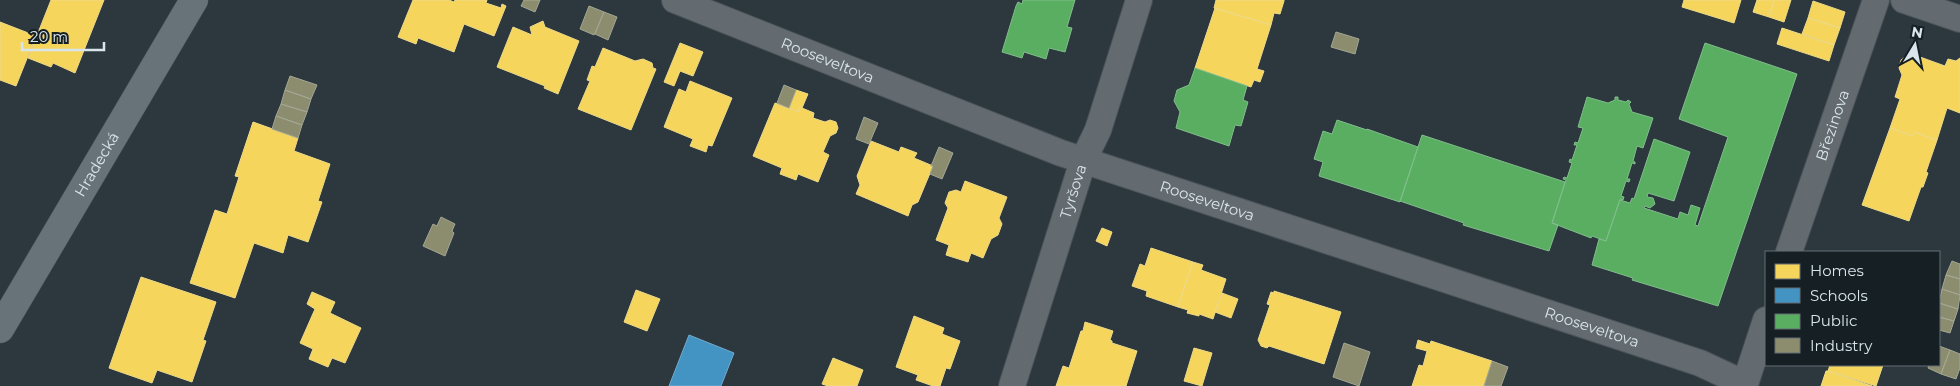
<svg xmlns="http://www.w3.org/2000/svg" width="1960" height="386" font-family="Montserrat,sans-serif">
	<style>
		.homes { fill: #f6d55c; stroke: #edda88 }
		.schools { fill: #4393c3; stroke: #70acd0 }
		.public { fill: #5aae61; stroke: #80be8b }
		.industry { fill: #8c8c6e; stroke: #a3a794 }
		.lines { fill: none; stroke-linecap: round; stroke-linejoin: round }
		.minor-casing { stroke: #495258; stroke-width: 28 }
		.secondary-casing { stroke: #495258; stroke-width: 29 }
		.minor { stroke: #636b70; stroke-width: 26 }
		.secondary { stroke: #687279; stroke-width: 28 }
		.labels { text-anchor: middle; stroke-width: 5; stroke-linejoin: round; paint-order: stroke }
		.street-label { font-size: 15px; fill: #d9e5ed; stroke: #161f24 }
	</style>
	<rect width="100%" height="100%" fill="#2c373e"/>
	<path class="homes" d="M51,0H104L75,73L53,63L51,67L28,58Z
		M413,0H449L454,2L455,0H487L486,3L501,8L502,4L506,6L494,36L464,24L454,52L418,38L416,44L398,37Z
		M1216,0H1284V1L1280,14L1274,13L1271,25L1214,8Z
		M1684,0H1741L1734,23L1682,7Z
		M1757,0H1774L1769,17L1753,12Z
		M1774,0H1791L1784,22L1769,17Z
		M1813,1L1845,12L1840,28L1808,18Z
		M1215,8L1271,25L1257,69L1264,71L1260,82L1254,80L1251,87L1195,68Z
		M1808,18L1840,28L1834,45L1802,34Z
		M543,21L545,27L579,41L558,94L544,88L545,86L497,67L513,27L532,35L530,27Z
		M0,22L36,36L16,86L0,80Z
		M1782,28L1834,45L1829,61L1777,44Z
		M680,43L703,52L693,76L680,71L674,86L664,82Z
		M603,48L635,61L643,59L652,63L653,68L656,69L631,130L578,109L590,81L587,80L592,66L595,67Z
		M1909,53L1945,66L1948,59L1956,61L1960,58V113L1947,108L1937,140L1914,132L1913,136L1890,128L1900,99L1895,97L1902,75L1899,68L1901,60Z
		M690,81L732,98L712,146L708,145L706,152L690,146L693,139L664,127L679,89L686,92Z
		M796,90L808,94L802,108L800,107L798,112L789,108Z
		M775,103L798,112L800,107L802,108L814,113L813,118L825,122L830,120L836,122L838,128L836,133L830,136L823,152L829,155L818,182L798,174L796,180L780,174L782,168L753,156Z
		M253,122L298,138L294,151L330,164L318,201L322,202L308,242L288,235L283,253L254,243L235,298L190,283L215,210L227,214L239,177L235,176Z
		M1890,128L1913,136L1914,132L1937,140L1926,172L1928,173L1923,187H1921L1909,221L1862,205Z
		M871,141L899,152L901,147L917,153L914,158L933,166L918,202L912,205L908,216L856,194L860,185L857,176Z
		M965,181L1007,197L999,218L1002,224L998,235L991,239L983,258L971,253L968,262L946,255L949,245L936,240L948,208L945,203L949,192L956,190L961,192Z
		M1102,228L1112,232L1107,246L1096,241Z
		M1151,248L1193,262L1178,307L1146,296L1147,291L1132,286L1140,264L1145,266Z
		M1193,262L1203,265L1201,270L1226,279L1213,319L1199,314V316L1187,313L1188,310L1178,307Z
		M141,277L216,302L203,340L206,341L192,382L157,370L152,383L109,368Z
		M636,290L660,299L647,331L624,322Z
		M1274,291L1341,312L1324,364L1269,346L1267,348L1261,346L1258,340L1270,305L1267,304L1271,292L1274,293Z
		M312,292L335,302L330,313L361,328L345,363L332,358L328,367L309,359L313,349L300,343L315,309L307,304Z
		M1222,293L1238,299L1231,318L1215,312Z
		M914,316L944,328L942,334L960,341L950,369L946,368L940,386H933L916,380L918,375L896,367Z
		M1085,322L1113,331L1110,340L1112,341V343L1137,351L1126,386H1056L1063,366L1069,368L1081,331H1083Z
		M1418,340L1430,344L1431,341L1492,361L1484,386H1412L1419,365L1423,366L1427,351L1416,348Z
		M1194,348L1212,353L1202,386L1184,381Z
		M833,358L863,370L857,386H828L822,384Z
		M1830,365H1883L1876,386L1828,371Z
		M1826,371H1828L1872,386H1821Z"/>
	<path class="schools" d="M689,335L734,353L721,386H669Z"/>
	<path class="public" d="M1023,0H1075L1067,27L1072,28L1065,52L1049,48L1046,59L1024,52L1022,58L1002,52L1016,6L1018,2L1022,4Z
		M1705,43L1797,74L1718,306L1632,280L1633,278L1592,265L1599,239L1606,241L1620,200L1630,203L1632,198L1634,199L1654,139L1690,152L1674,201L1648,193L1647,197L1653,198L1655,204L1650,208L1645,206L1644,208L1678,219L1680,212L1688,215L1691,205L1700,208L1695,225L1698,226L1728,137L1679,119Z
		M1195,68L1247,86L1243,100L1248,102L1241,126L1235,125L1229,146L1176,128L1180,112L1174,101L1177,90L1189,85Z
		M1587,97L1608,103L1615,100V97H1618V100L1626,102L1628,100L1631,102L1629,104L1632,112L1653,118L1643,148L1637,146L1633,161L1635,162V164L1632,163L1627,179H1630L1629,182L1626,181L1621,196L1624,197L1623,200L1620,199L1606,241L1592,236L1591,238L1552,223L1566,180L1563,179L1564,177L1567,178L1572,163L1569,162L1570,159L1572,160L1577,145H1574L1575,142L1578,143L1583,128L1578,127Z
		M1337,120L1367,130V129L1418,147L1400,202L1319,176L1323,162L1314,159L1323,131L1332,134Z
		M1422,135L1565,182L1552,223L1558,225L1549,251L1463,225L1464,223L1400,201Z"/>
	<path class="industry" d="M524,0H540L535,12L521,6Z
		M589,6L604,12L594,35L580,29Z
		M604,12L617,17L608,40L595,34Z
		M1336,32L1359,39L1355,54L1331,47Z
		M290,76L317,85L311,99L285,90Z
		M784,85L796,90L789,108L777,103Z
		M285,90L311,99L307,112L281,104Z
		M281,104L307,112L302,125L276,116Z
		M276,116L302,125L298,138L272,129Z
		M864,117L878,123L869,144L856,139Z
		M939,147L953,153L942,179L930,174L933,166H931Z
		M441,217L455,224L452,231L454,233L445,256L423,246L433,224L437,226Z
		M1952,261L1960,264V279L1946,275Z
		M1946,275L1960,279V295L1942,289Z
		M1942,289L1960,295L1958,309L1939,303Z
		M1939,303L1958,309L1954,321L1939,317Z
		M1939,317L1954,321L1950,333L1939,330Z
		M1344,343L1370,352L1359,386L1333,377Z
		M1939,346L1950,350L1941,374L1928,368L1929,365H1939Z
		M1950,350L1960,354V368L1956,379L1941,374Z
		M1492,361L1508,367L1501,386H1484Z"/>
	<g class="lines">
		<g class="minor-casing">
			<g id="minor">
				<path id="s1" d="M675,0L1061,153L1700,363L1745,384"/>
				<path d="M1904,0L1960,19"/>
				<path id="s2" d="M1789,252L1876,0"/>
				<path d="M1745,384L1766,320"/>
				<path id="s3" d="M1012,386L1073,193L1083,161L1098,130L1139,0"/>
			</g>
		</g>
		<g class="secondary-casing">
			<g id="secondary">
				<path id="s4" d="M0,329L194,0"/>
			</g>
		</g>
		<use href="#minor" class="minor"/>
		<use href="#secondary" class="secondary"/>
	</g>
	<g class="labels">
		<g class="street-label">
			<text dy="5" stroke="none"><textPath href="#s1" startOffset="164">Rooseveltova</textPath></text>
			<text dy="5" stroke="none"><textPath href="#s2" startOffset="134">Březinova</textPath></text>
			<text dy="5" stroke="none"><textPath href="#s4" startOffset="191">Hradecká</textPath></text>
			<text dy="5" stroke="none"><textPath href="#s3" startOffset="204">Tyršova</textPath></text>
			<text dy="5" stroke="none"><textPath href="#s1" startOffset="569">Rooseveltova</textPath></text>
			<text dy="5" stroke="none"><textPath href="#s1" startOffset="974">Rooseveltova</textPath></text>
		</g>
	</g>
	<rect x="1765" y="251" width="175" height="115" fill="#161f24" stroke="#646e74"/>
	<rect x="1775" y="264" width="25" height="15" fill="#f6d55c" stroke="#646e74"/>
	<text x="1810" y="276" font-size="15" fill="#d9e5ed">Homes</text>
	<rect x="1775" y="288" width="25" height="15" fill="#4393c3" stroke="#646e74"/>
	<text x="1810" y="301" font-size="15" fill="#d9e5ed">Schools</text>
	<rect x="1775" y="314" width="25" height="15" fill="#5aae61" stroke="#646e74"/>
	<text x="1810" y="326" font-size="15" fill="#d9e5ed">Public</text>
	<rect x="1775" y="338" width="25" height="15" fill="#8c8c6e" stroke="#646e74"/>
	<text x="1810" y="351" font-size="15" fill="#d9e5ed">Industry</text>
	<g transform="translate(1915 45) rotate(10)" stroke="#161f24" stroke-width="4" paint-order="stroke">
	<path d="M0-4L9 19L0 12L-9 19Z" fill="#d9e5ed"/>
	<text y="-8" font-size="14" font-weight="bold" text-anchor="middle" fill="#d9e5ed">N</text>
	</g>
	<path d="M22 42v8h82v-8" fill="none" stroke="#d9e5ed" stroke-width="2.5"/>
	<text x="30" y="42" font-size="15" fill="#d9e5ed" stroke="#161f24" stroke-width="4" paint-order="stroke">20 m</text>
</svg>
